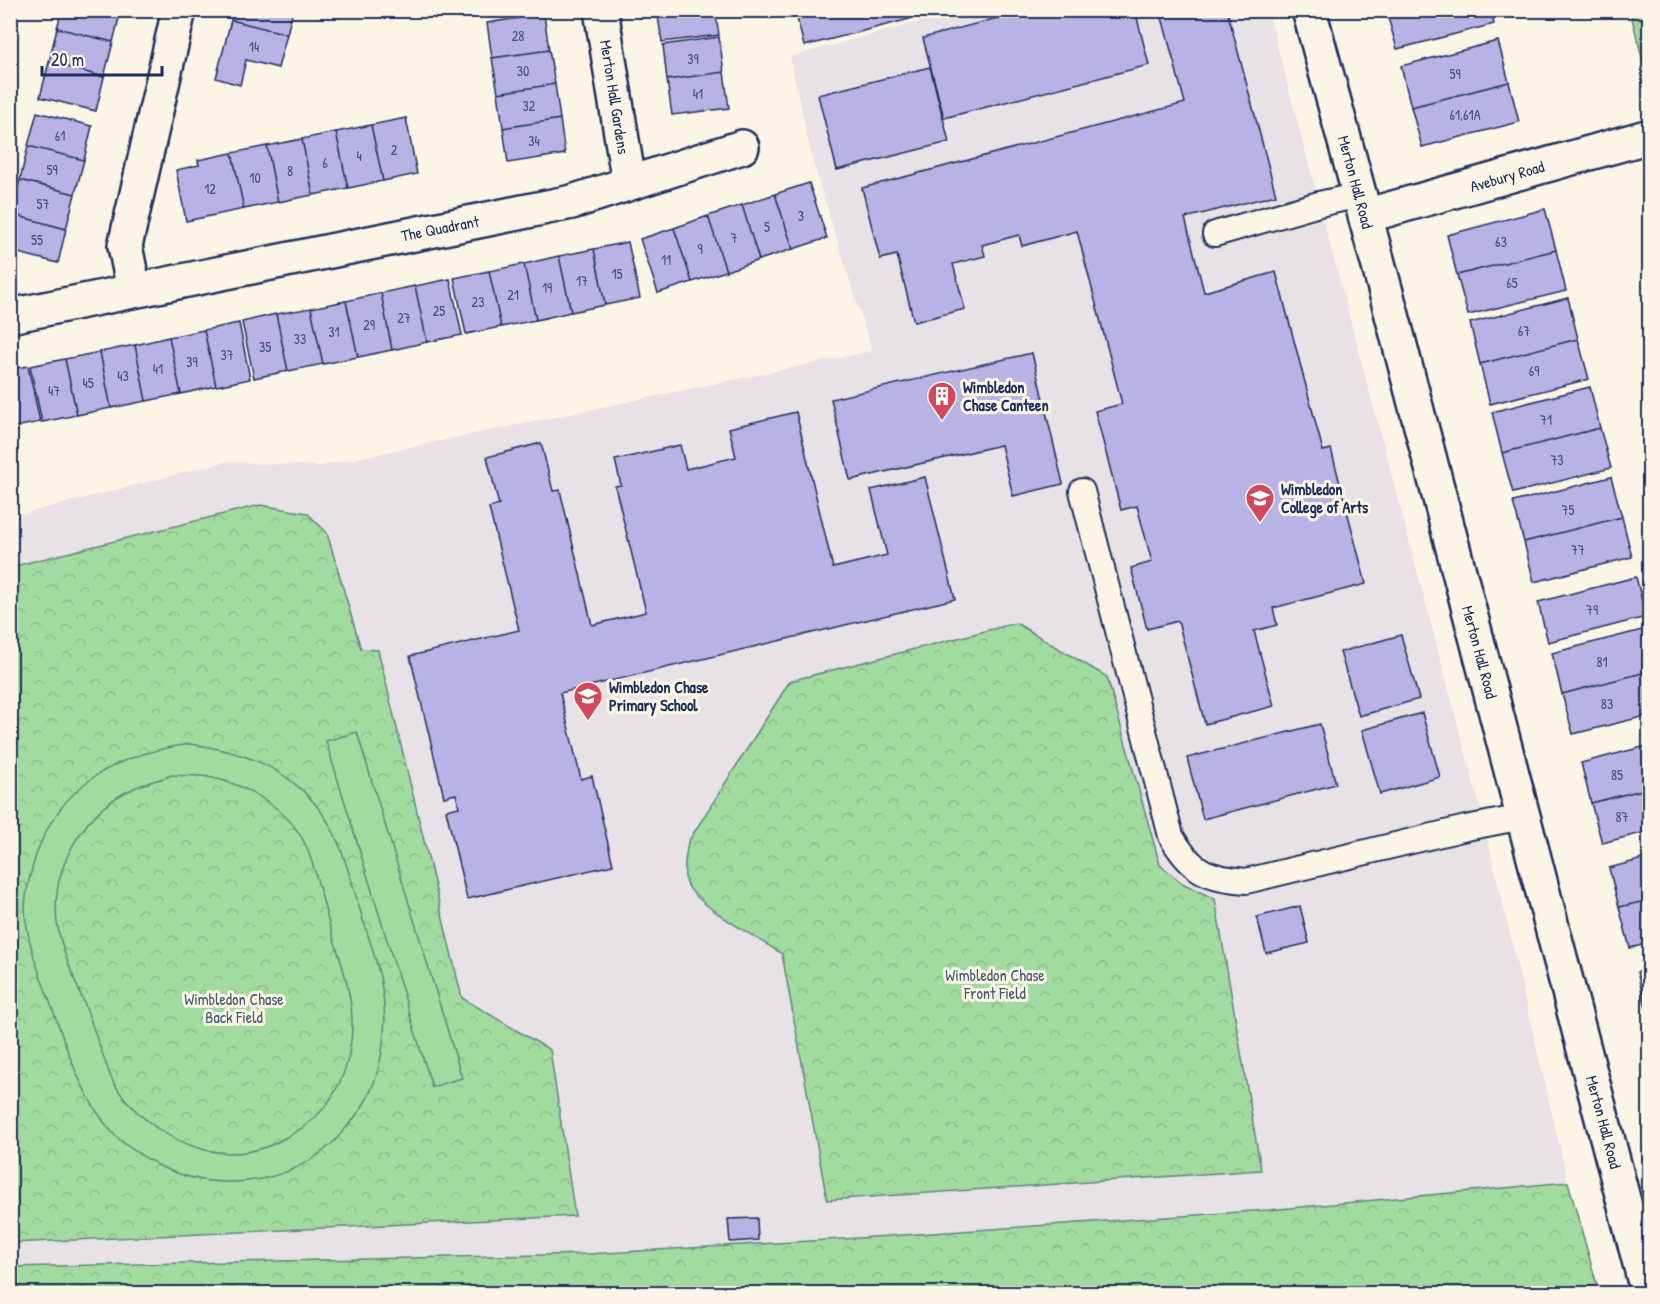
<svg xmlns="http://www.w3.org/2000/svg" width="1660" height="1304" font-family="'Patrick Hand',sans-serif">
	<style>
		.built { fill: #e8e1e5 }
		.park { fill: url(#park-crowns); stroke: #5e857e; stroke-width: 1.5 }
		.pitch { fill: #a2db9f; stroke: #5e857e; stroke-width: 1.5; fill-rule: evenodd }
		.building { fill: #b9b2e4; stroke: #1b2f5e; stroke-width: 1.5 }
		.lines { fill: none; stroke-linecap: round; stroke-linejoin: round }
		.lane-casing { stroke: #1b2f5e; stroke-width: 28 }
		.street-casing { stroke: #1b2f5e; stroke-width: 38 }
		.lane { stroke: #fcf5e5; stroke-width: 24 }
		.street { stroke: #fcf5e5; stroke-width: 33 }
		.labels { text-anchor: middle; stroke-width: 6; stroke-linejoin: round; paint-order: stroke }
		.number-label { font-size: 14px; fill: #425080 }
		.street-label { font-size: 16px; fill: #1b2f5e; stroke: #fcf5e5 }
		.poi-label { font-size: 16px; font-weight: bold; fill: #1b2f5e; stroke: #fcf5e5; text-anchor: start }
		.park-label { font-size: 16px; fill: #3d5a6e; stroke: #fcf5e5 }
	</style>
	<defs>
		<pattern id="park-crowns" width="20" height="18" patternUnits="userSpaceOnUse" patternTransform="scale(1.5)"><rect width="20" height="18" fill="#a2db9f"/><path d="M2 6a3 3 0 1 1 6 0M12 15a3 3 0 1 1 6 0" fill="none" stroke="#8bbc8b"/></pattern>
	</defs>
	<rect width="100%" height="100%" fill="#fcf5e5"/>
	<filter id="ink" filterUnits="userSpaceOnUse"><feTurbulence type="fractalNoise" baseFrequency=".0167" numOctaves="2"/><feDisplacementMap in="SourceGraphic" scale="12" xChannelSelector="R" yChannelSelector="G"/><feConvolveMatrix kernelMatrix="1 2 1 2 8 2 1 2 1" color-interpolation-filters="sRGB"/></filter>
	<g filter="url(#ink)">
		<path class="built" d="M959,11H1268L1481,811L1568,1182L1269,1210L844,1239L588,1254L11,1267V517L225,462L320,466L872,351L813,163L790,57Z"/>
		<path class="park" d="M1630,11H1649V84Z
			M260,505L307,513L327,533L361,649L378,650L462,998L550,1050L575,1216L11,1243L10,567Z
			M1016,623L1107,677L1160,865L1182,883L1215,899L1261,1170L827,1200L782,954C761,940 696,905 687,884C682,872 686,855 688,842L790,681Z
			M1568,1182L1597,1285L1553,1293H11V1267L588,1254L844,1239L1269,1210Z"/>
		<path class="pitch" d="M357,732L462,1078L432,1087L326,741Z
			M190,744C240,751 283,765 316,805C339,832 348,870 358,903C365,929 376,955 381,982C390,1028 383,1088 349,1124C342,1132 336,1141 328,1147C283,1186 214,1192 162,1167C145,1158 124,1146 111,1131C82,1096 69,1055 54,1013C42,980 27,946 25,910C25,892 31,872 36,855C61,783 117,754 190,744ZM172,775C184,776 198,775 209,777C249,785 293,811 308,851C317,875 323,902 330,927C342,965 356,1001 351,1041C347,1080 326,1117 290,1135C283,1139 275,1144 266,1147C209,1167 146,1133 115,1085C110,1078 108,1069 105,1061C98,1042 92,1024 85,1005C74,977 56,940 56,909C56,859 87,810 132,789C145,783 159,780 172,775Z"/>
		<path class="building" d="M62,10H121L113,42L57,28Z
			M233,10H293L287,34L231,20Z
			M657,10H715L719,35L662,42Z
			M810,10H908L910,19L804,46L796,14Z
			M1027,10H1135L1149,65L944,118L923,38Z
			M1160,10H1227L1276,195L1185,218L1204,292L1276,272L1323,451L1331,449L1366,584L1273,608L1277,625L1254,631L1274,706L1205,724L1178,621L1147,629L1131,568L1152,562L1137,506L1121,510L1095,411L1122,404L1077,231L1022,246L1019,235L982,245L985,256L953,264L965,309L914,322L897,255L880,259L862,188L1185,103Z
			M1386,10H1491L1494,24L1397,49Z
			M544,14L549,50L492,58L487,23Z
			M231,20L287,34L278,68L246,60L240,85L216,78Z
			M57,28L113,42L104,77L49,62Z
			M719,37L724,72L667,80L663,45Z
			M1498,41L1509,82L1411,107L1401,66Z
			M549,50L555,84L498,93L492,58Z
			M49,62L104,77L96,111L40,97Z
			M930,67L949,142L837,170L818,95Z
			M724,72L729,108L672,115L667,80Z
			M1509,82L1519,122L1422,147L1411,107Z
			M555,84L560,119L503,128L498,93Z
			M37,112L92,126L84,160L28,146Z
			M406,118L417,174L383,181L371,125Z
			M560,119L565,154L508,163L503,128Z
			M371,125L383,181L348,188L336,132Z
			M336,132L348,188L313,195L302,139Z
			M302,139L313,195L278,202L267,146Z
			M28,146L84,160L75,194L20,180Z
			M267,146L278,202L244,209L232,153Z
			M232,153L244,209L186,221L176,170L199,165L198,160Z
			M20,180L75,194L66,229L11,214Z
			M809,183L827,238L793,249L775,194Z
			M775,194L793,249L759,260L742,205Z
			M742,205L759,260L726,271L708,216Z
			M1545,209L1556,250L1457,275L1447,235Z
			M11,214L66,229L58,263L10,251Z
			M708,216L726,271L692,282L674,228Z
			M674,228L692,282L658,293L640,239Z
			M628,242L640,298L605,305L594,249Z
			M594,249L605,305L571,312L559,256Z
			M1556,250L1566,291L1468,315L1457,275Z
			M559,256L571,312L536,320L524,264Z
			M524,264L536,320L501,327L489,271Z
			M489,271L501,327L466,334L454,278Z
			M450,279L462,335L427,342L415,286Z
			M415,286L427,342L392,350L381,293Z
			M381,293L392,350L358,357L346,301Z
			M1568,298L1578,339L1480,364L1470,323Z
			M346,301L358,357L323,364L311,308Z
			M311,308L323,364L288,371L276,314Z
			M276,314L288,371L254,378L242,322Z
			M239,323L250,379L216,386L204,330Z
			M204,330L216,386L181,394L169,337Z
			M169,337L181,394L146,401L135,345Z
			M1578,339L1589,379L1490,404L1480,364Z
			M135,345L146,401L111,408L100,352Z
			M100,352L111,408L77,415L65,359Z
			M1032,353L1063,484L1013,496L1001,445L850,480L831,399Z
			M65,359L77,415L42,422L30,366Z
			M28,366L40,422L10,428V369Z
			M1590,387L1600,428L1502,453L1492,412Z
			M796,412L833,568L887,555L871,490L925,477L955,599L560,693L581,779L592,776L613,865L467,899L446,810L459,807L456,794L444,797L410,656L519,630L489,508L499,505L487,457L541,443L553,491L560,490L592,625L646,612L615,486L621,485L615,460L680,445L686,469L736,457L729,428Z
			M1600,428L1611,468L1513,493L1502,453Z
			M1611,477L1622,517L1524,542L1513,502Z
			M1622,517L1632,557L1534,582L1524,542Z
			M1636,577L1646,617L1548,642L1538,602Z
			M1650,628V671L1562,694L1552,653Z
			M1401,635L1419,699L1359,716L1340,652Z
			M1650,671V715L1573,734L1562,694Z
			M1422,713L1440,777L1380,794L1362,730Z
			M1320,724L1336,784L1203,819L1187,758Z
			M1650,745V788L1591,803L1581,763Z
			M1650,788V831L1602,843L1591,803Z
			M1650,857V900L1619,907L1609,868Z
			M1650,900V943L1630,948L1619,907Z
			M1300,906L1309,943L1266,953L1257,917Z
			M1650,969V1012H1647L1637,972Z
			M757,1218L758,1240L730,1242L728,1219Z"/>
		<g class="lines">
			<g class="lane-casing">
				<path id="lane" d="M1215,234L1319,204L1360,195
					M1082,491L1171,836C1191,871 1207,878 1246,881L1466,828L1523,817"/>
			</g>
			<g class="street-casing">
				<path id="street" d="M601,10L629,183
					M1309,10L1387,296L1648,1294
					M1365,216L1650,136
					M134,290L125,246L179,10
					M10,316L572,202L742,147"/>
			</g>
			<use href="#lane" class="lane"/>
			<use href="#street" class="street"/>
		</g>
	</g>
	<defs>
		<g id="building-pin" transform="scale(1.5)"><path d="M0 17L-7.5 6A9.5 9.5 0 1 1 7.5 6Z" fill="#d1495b" stroke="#fcf5e5"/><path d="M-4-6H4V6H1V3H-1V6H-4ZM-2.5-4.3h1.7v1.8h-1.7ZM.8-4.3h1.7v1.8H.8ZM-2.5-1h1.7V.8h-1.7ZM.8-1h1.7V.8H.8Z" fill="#fff"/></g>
		<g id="university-pin" transform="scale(1.5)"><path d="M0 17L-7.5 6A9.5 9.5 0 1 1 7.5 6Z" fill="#d1495b" stroke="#fcf5e5"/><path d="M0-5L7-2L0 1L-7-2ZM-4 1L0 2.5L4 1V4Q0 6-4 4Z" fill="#fff"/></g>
		<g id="school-pin" transform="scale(1.5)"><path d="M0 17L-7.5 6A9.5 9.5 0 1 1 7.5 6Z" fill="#d1495b" stroke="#fcf5e5"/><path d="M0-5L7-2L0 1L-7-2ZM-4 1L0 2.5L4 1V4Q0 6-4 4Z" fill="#fff"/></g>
	</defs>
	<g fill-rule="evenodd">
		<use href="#building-pin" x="942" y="396"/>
		<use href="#university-pin" x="1260" y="498"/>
		<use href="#school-pin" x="588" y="696"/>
	</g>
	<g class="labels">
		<g class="number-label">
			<text x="518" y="41">28</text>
			<text x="254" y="52">14</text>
			<text x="693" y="64">39</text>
			<text x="523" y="76">30</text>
			<text x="1455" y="79">59</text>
			<text x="698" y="99">41</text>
			<text x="529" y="111">32</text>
			<text x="1465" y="120">61,61A</text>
			<text x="60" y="141">61</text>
			<text x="534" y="146">34</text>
			<text x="394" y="155">2</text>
			<text x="359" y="161">4</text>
			<text x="325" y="168">6</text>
			<text x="52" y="175">59</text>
			<text x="290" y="176">8</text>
			<text x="255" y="183">10</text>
			<text x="210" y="194">12</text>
			<text x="43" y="209">57</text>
			<text x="801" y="221">3</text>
			<text x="767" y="232">5</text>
			<text x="734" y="243">7</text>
			<text x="37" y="245">55</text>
			<text x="1501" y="247">63</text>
			<text x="700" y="254">9</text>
			<text x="666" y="265">11</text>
			<text x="617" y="279">15</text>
			<text x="582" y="286">17</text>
			<text x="1512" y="288">65</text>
			<text x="547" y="293">19</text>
			<text x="513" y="300">21</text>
			<text x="478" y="307">23</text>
			<text x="439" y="316">25</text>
			<text x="404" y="323">27</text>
			<text x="369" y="330">29</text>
			<text x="1524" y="336">67</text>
			<text x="334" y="337">31</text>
			<text x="300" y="344">33</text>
			<text x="265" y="352">35</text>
			<text x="227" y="360">37</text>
			<text x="192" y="367">39</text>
			<text x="158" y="374">41</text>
			<text x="1534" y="376">69</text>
			<text x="123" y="381">43</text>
			<text x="88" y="388">45</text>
			<text x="54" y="396">47</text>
			<text x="1546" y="425">71</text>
			<text x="1557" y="465">73</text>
			<text x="1568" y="515">75</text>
			<text x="1578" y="555">77</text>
			<text x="1592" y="615">79</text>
			<text x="1602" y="667">81</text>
			<text x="1607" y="709">83</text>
			<text x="1617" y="780">85</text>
			<text x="1622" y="822">87</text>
		</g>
		<g class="street-label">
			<text transform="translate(615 97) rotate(81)" y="6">Merton Hall Gardens</text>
			<text transform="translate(1507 176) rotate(-16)" y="6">Avebury Road</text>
			<text transform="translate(1356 182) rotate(75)" y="6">Merton Hall Road</text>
			<text transform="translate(440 228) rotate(-11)" y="6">The Quadrant</text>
			<text transform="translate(1480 652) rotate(75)" y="6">Merton Hall Road</text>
			<text transform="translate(1604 1122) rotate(75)" y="6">Merton Hall Road</text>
		</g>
		<g class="poi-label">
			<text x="963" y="393">Wimbledon<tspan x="963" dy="18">Chase Canteen</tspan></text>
			<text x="1281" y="495">Wimbledon<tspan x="1281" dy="18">College of Arts</tspan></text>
			<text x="609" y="693">Wimbledon Chase<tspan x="609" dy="18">Primary School</tspan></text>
		</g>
		<g class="park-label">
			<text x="995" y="981">Wimbledon Chase<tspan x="995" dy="18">Front Field</tspan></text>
			<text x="234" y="1005">Wimbledon Chase<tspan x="234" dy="18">Back Field</tspan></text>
		</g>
	</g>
	<rect width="1660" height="1304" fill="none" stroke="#fcf5e5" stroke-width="36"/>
	<rect x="18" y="18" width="1624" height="1268" fill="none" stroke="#1b2f5e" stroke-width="2" filter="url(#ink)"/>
	<path d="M42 66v9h120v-9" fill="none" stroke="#1b2f5e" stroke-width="3"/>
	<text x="51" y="66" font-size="18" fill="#1b2f5e" stroke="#fcf5e5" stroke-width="4.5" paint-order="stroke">20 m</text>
</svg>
